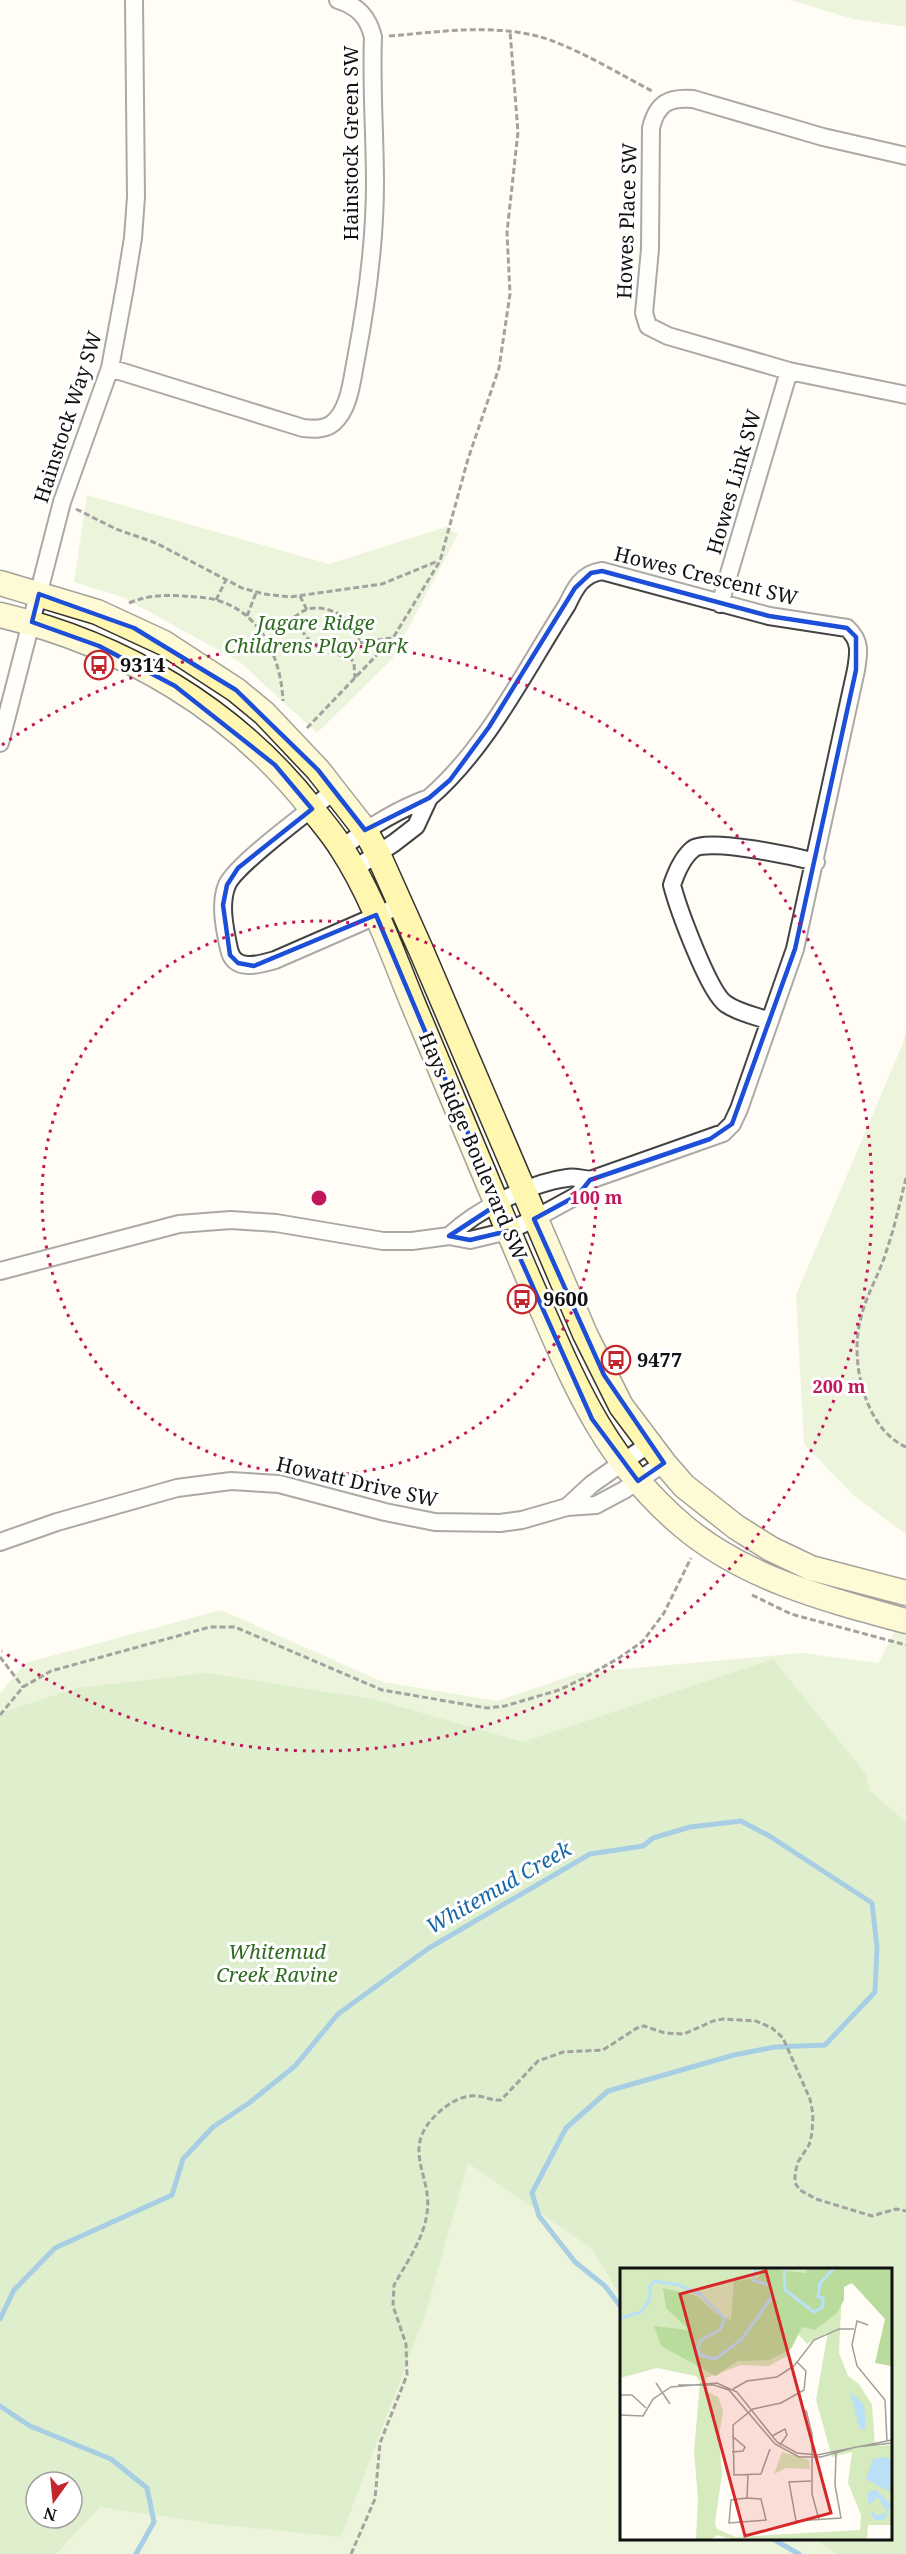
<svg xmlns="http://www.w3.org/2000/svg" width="906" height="2554" font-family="'Noto Serif',serif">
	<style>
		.green { fill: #d5ebbd; fill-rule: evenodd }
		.forest { fill: #b9dc9c; fill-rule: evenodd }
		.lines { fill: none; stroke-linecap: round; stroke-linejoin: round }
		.stream { stroke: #3f96cf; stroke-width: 5 }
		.street-casing { stroke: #444; stroke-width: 20 }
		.secondary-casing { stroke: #333; stroke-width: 27 }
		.path { stroke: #333; stroke-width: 3; stroke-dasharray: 6 3; stroke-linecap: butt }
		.street { stroke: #fff; stroke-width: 16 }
		.secondary { stroke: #fff6b0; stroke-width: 24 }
		.marked { fill: none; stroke: #1d4ed8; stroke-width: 4.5; stroke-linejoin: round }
		.ring { fill: none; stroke: #c2185b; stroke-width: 3; stroke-dasharray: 3 6 }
		.labels { text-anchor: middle; stroke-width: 6; stroke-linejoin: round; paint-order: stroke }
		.street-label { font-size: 20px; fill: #111; stroke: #fff }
		.park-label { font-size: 20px; font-style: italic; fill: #2f6b1f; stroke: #fff }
		.poi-label { font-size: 20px; font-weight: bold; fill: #111; stroke: #fff; text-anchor: start }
		.water-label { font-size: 21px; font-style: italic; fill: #1768a6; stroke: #fff }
		.inset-river { fill: none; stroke: #b9e0f7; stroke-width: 3 }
		.inset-road { fill: none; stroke: #a09f9a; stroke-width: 1.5 }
		.view { fill: #d62828; fill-opacity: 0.15; stroke: #d62828; stroke-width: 3 }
		.inset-edge { fill: none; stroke: #111; stroke-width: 3 }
		.centre { fill: #c2185b; stroke: #fff; stroke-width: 3 }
		.ring-label { font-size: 18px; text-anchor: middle; font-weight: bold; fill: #c2185b; stroke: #fff; stroke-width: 6; stroke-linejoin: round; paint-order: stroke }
	</style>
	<rect width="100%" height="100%" fill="#fffdf5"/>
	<path class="green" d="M790,0H906V27L853,19Z
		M87,495L329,564L446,527L458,534L392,659L317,733L240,662L122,597L74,582Z
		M906,1029V1534L854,1496L804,1444L796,1295L903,1043Z
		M221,1610L383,1682L497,1701L579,1673L802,1653L878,1663L906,1611V2554H0V1693L25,1663ZM621,2269H890V2538H621ZM36,2482H72V2518H36Z"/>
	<path class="forest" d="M773,1659L866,1774L870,1791L906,1822V2554H836L814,2538H890V2269H621V2297L591,2248L468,2163L426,2312L341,2537L214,2524L100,2507L56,2554H0V1713L77,1688L206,1673L373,1699L523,1742ZM36,2482H72V2518H36Z"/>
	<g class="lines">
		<path class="stream" d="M0,2319L14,2290L55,2248L172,2195L183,2159L213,2127L249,2103L295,2066L338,2014L429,1948L590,1854L643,1846L653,1838L690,1827L741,1821L771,1837L872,1903L877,1947L875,1992L825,2045L775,2047L734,2055L608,2091L566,2128L532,2193L539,2216L575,2262L605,2286L621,2307
			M0,2406L30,2426L111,2459L147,2488L154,2522L136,2554
			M771,2538L799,2554"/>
		<g class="street-casing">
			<path id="street" d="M906,156L823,137L693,99C669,97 657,103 651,128L650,249L644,313L648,326L668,336L789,371L906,395
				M110,368L303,428C313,429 325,430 333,423C350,409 352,378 356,359C367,301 375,242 375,183C375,135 371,86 373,37C368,17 358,6 338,0
				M720,604L789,371
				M0,743L62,502L110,368L125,287L133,238L136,197L134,0
				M334,791C312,809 236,864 227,885C219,904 225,930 229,949C234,972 258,965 275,960L401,905
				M342,848C369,827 396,810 429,798L416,826L394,843L354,869
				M770,1021C756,1016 739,1013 726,1004C709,993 678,908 672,885C676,873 683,857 693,849C707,837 796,857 816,862
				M449,1236C477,1210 529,1183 567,1178C574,1176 583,1179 590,1180
				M0,1271L179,1224L231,1220L276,1223L383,1241H412L449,1236L470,1240L508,1231L534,1219L578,1195L590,1180L723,1133L732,1124L739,1109L795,949L856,670C859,652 861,641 847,628L769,616L602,571C582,574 575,588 567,605C525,670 488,747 429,798
				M567,1507L592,1484L649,1444
				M0,1542L57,1522L177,1488L231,1481L279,1484L385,1512L435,1522L500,1523L522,1520L567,1507L596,1505L624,1490L664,1463"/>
		</g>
		<g class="secondary-casing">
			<path id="secondary" d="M0,583L97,612L164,643L236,690L264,713L318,770L365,830L378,854L421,950L585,1334L621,1406L664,1463L684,1486L736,1527L771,1549L811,1568L906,1593
				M0,615C122,644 234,709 312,809C322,822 333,834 342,849C373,897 392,953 414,1006C454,1101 493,1196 534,1291C574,1383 604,1459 683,1526C746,1579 828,1600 906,1621"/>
		</g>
		<path class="path" d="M389,36C439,32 488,24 537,36C572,45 621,75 654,92
			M76,509L116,529L156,543L242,588L264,594L290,597L382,584L438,561
			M300,596L307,610
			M216,600L226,580
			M129,603C148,595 164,595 184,596C194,597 206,597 216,600C261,612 281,658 283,701
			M247,616L256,593
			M359,643L391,638
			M270,644C278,632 294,614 308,609C333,602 378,632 350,656C323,655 306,643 295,618
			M350,656L354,664L355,678
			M307,728L393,638L440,561L468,459L499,368L510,294L507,232L518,132L510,31
			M906,1178C900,1202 895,1226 887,1249C880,1274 865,1296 860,1322C850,1362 865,1429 906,1447
			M752,1595L791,1614L906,1645
			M0,1657L23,1687
			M0,1715L23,1687L51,1671L210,1627H235L382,1690L487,1708L505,1706L559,1690L582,1679L619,1658L643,1641L664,1613L691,1558
			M351,2554L375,2499L380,2443L407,2375L406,2344L393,2306L394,2285C406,2264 424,2238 427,2213C433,2175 399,2149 438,2113C447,2105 457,2098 470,2096C482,2094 490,2101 501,2100L538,2061L563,2052L603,2050L637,2028L644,2026L665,2033L684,2034L713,2021L723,2019L756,2021L772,2028L783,2038L810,2099L813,2114L812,2133L809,2145L798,2162L795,2173V2183L800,2190L816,2199L872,2216L896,2209L906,2211"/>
		<use href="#street" class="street"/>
		<use href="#secondary" class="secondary"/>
	</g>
	<path d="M0 0H906V2554H0ZM602,571L769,616L847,628L856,637V670L795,949L732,1124L710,1139L590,1180L578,1195L534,1219L604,1375L664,1463L638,1481L592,1419L508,1231L470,1240L449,1236L498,1204L376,915L254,966L238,963L230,955L223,905L227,885L238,868L312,809L275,765L175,686L99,646L32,622L39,594L134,628L236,690L318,770L365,830L429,798L450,780L489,727L575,588L591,573Z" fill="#fffdf5" fill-opacity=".55" fill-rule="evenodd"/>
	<path class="marked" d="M602,571L769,616L847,628L856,637V670L795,949L732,1124L710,1139L590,1180L578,1195L534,1219L604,1375L664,1463L638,1481L592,1419L508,1231L470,1240L449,1236L498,1204L376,915L254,966L238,963L230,955L223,905L227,885L238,868L312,809L275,765L175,686L99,646L32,622L39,594L134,628L236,690L318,770L365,830L429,798L450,780L489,727L575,588L591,573Z"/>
	<g class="ring">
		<circle cx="319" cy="1198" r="277"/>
		<path d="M2 745A553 553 0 1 1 2 1651"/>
	</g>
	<defs>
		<g id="bus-ring" transform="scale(1.5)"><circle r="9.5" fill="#fff" stroke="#c4262e" stroke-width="1.5"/><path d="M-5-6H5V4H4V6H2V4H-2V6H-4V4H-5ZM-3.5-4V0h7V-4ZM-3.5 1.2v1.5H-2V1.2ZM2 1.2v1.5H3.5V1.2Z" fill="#c4262e"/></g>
	</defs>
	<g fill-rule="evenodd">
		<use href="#bus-ring" x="99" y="665"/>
		<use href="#bus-ring" x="522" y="1299"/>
		<use href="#bus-ring" x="616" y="1360"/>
	</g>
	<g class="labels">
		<g class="street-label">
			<text transform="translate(351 143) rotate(-90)" y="7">Hainstock Green SW</text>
			<text transform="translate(627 221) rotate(-88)" y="7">Howes Place SW</text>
			<text transform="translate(68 417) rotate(-72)" y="7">Hainstock Way SW</text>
			<text transform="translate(734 482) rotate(-74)" y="7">Howes Link SW</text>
			<text transform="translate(706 576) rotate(14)" y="7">Howes Crescent SW</text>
			<text transform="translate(473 1146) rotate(67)" y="7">Hays Ridge Boulevard SW</text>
			<text transform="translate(357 1482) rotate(13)" y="7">Howatt Drive SW</text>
		</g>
		<g class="park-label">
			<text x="316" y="630">Jagare Ridge<tspan x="316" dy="23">Childrens Play Park</tspan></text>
			<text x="277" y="1959">Whitemud<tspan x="277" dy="23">Creek Ravine</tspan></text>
		</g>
		<g class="poi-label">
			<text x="120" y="672">9314</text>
			<text x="543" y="1306">9600</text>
			<text x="637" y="1367">9477</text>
		</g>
		<g class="water-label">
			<text transform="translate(499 1888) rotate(-30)" y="7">Whitemud Creek</text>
		</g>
	</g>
	<g transform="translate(620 2268)">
		<rect width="272" height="272" fill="#fffdf5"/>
		<path d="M0,0H236L235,13L222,19L219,85L228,108L239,116L252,137L255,178L271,177V257H248L247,271H111L97,267L92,271H76L78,231L74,184L80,113L76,108L37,100L0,110ZM208,64L196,132L212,189L232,184L228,215L241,247L240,262L116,269L97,261L95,255L102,206L99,169L103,143L98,129L86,123V110L121,97L149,98L167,88L177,65L187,76ZM162,184L189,192L190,201L166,200L154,206Z" fill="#d5ebbd" fill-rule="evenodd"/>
		<path d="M143,0L186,5L187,0H271V98L255,95L265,51L232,15L224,19V32L217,45L195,62L182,59L171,81L149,92L117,93L96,108L41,78L34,58L69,62L46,40L43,20L77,28L98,47L111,52L114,13L138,10Z" fill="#b9dc9c"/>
		<path d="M230,124L244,136L246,162L240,161ZM265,189L271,192L270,224L246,211L253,191ZM255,221L271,236L264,252H255L251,247V241L257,248L267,244L258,229L249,237L247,225Z" fill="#b9e0f7"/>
		<path class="inset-river" d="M164,0L165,22L194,44L203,39V30L198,29L200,15L214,0M0,50L21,44L30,31V18L35,13L59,17L80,26L105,51L100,62L81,72L78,79L80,87L95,91L121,72L152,29L150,17L134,13L136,0"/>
		<path class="inset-road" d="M248,57L237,53L232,77L237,98L265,132L267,173M36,115L50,136M58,117H94L109,122L155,176L179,189H201L236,179L272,175M113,121L127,113L157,109L174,98L194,72L219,61H234M0,127H12L26,140M186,142L192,166V226L199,252M0,147L23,148L33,131L51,119L97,115L117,124L157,174L177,185L197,187L272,172M152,168L165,161L167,167L160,177M150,181L141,206L114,207L113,157L133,141L161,135L184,122L186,103L177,94M112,184L123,183L125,179L112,168M191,213L169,214L176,253L221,250L215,217L216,184M127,230L141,231L146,252L109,255L111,232ZM127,230L128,206"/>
		<path class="view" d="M146,3L211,245L125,268L60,26Z"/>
		<rect width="272" height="272" class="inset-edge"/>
	</g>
	<circle cx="319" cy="1198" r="9" class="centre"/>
	<g class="ring-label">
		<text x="596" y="1204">100 m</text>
		<text x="839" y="1393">200 m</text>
	</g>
	<g transform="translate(54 2500) rotate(195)"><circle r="28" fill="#ffffff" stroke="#a0a0a0" stroke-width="1.5"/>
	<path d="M0-4.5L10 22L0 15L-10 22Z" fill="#c4262e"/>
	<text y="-9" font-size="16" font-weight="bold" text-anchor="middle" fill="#111111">N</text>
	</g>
</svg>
